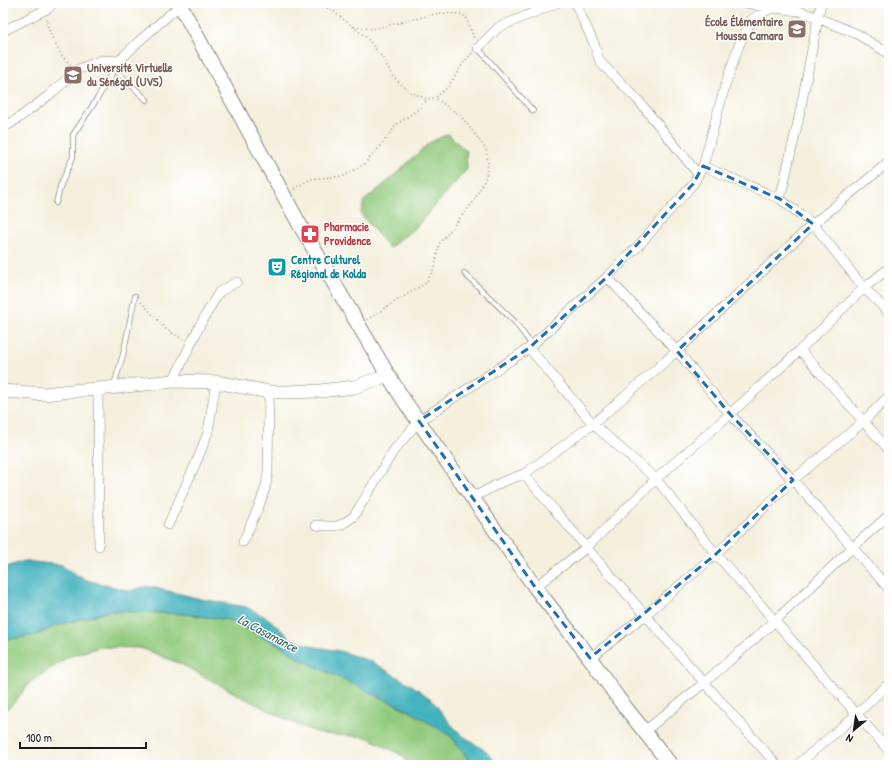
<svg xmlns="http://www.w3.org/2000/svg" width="892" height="768" font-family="'Patrick Hand',sans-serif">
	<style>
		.green { fill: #92ca7d; stroke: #57734c }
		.water { fill: #43b2bd; stroke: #30676c }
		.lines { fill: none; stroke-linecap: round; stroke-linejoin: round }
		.lane-casing { stroke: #88867d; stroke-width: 6 }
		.street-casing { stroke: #88867d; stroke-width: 10 }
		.secondary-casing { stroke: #88867d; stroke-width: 14 }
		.primary-casing { stroke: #88867d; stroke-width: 16 }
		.path { stroke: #88867d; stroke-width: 1.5; stroke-dasharray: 1 3; stroke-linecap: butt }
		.lane { stroke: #fff; stroke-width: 4.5 }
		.street { stroke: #fff; stroke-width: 9 }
		.secondary { stroke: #fff; stroke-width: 13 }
		.primary { stroke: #fff; stroke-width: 14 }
		.marked { fill: none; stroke: #1f6fb2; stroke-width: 3; stroke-dasharray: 8 5; stroke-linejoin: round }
		.labels { text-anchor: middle; stroke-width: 3; stroke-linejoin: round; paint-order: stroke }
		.education-label { font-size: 12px; font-weight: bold; fill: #785e54; stroke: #fff; text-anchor: end }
		.health-label { font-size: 12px; font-weight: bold; fill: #be3a42; stroke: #fff; text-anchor: start }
		.culture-label { font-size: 12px; font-weight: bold; fill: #0d838f; stroke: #fff; text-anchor: start }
		.water-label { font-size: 13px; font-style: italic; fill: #2e6064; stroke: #fff }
	</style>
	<rect width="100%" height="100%" fill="#fff"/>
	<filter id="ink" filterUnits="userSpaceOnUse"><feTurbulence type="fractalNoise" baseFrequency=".025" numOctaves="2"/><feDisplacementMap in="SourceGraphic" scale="8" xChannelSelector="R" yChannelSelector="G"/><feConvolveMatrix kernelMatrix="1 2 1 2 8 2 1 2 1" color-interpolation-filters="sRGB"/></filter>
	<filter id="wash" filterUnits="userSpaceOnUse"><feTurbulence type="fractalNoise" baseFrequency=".012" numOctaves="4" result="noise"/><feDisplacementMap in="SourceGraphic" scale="16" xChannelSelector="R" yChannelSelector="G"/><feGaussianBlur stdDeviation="0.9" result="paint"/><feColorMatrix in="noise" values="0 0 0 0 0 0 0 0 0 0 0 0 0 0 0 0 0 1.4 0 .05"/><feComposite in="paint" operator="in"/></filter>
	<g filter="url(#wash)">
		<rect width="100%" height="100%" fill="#f5f0de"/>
		<path class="green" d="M448,134L466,151L467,169L416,227L389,248L361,214L364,201L387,182L429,143Z
			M110,611L185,614L229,620L283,647L298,658L410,711L451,736L472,765H409L403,756L367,737L322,734L300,726L242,697L181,664L141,648L99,647L68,657L30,682L14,703L3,712V640L37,635L55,626Z"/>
		<path class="water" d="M24,561L62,565L83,579L130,591L147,586L201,599L246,607L269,619L291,639L316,647L340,651L372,662L413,686L431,699L449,722L463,736L487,752L498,765H472L451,736L410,711L327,672L298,658L283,647L229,620L185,614L110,611L55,626L37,635L3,640V568Z"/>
	</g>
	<g filter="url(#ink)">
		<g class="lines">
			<g class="lane-casing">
				<path id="lane" d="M478,48L533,111
					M114,69L147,100
					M56,203L61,184L73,157V135L97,99L119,61
					M464,273L514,321L532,345
					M114,385L123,355L135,296"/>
			</g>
			<g class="street-casing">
				<path id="street" d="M575,3L593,41L600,62L638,100L698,174
					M746,3L771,8
					M3,31L49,8L53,3
					M478,48L499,27L557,3
					M3,128L16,120L48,96L79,69L102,60L119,61L137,43L180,5
					M703,166L780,199L813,224L864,288L889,313
					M780,199L798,122L821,3
					M607,277L677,351L730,414L793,480L889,589
					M529,348L593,424L656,479L716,554L889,751
					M800,350L889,450
					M173,381L200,325L219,292L237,282
					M98,389L99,546
					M524,474C607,573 692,669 777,765
					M472,498L502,482L524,474L593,424L677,351L813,224L878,171L889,161
					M168,525L199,456L208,432L216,382
					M316,525C335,527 339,528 354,516L394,450L419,421L529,348L607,277L640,244L693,184L703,166L725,86L739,45L752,19L771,8L799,11L818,18L857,34L889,54
					M243,542L261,501L266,485L268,471L269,392
					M535,587L586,548L656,479L730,414L800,350L864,288L889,268
					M590,658L644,616L716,554L793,480L863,422L889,396
					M645,731L704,683L775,621L853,547L889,515
					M797,765L857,714L889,683"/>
			</g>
			<g class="secondary-casing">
				<path id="secondary" d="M3,391L44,394L70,391L98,389L173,381L216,382L269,392H285L320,391L354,387L388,375"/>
			</g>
			<g class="primary-casing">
				<path id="primary" d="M179,3L301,227L388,375L405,402L535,587L590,658L618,698L671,765"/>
			</g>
			<path class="path" d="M316,3L332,10L366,37L382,57L393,77L410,92L427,99L435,98L448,87L464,62L472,53
				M47,19L46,21C51,34 58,57 71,64
				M354,27L373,29L439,13L461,14L466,17L474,38
				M294,189L311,179L344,176L363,165L378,149L397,124L420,108L427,99
				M141,302L166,329L184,340
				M367,320L388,306L426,283L435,267L439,244L474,201L486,177L488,163L486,149L461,116L435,98"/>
			<use href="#lane" class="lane"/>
			<use href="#street" class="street"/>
			<use href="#secondary" class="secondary"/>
			<use href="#primary" class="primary"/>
		</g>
	</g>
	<path class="marked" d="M703,166L780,199L813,224L677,351L730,414L793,480L716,554L590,658L535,587L419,421L529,348L607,277L693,184Z"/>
	<defs>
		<g id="school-square" transform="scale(1)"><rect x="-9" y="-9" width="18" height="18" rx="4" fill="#8d6e63" stroke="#fff"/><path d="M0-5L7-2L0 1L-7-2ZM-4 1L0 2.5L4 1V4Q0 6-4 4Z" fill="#fff"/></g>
		<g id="university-square" transform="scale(1)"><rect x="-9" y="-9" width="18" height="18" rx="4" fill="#8d6e63" stroke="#fff"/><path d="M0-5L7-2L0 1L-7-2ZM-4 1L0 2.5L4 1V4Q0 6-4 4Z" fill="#fff"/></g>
		<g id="pharmacy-square" transform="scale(1)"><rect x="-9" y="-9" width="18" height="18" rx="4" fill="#e0444e" stroke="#fff"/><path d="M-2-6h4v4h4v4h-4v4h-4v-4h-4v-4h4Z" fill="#fff"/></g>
		<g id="theatre-square" transform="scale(1)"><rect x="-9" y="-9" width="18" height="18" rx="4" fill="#0f9aa8" stroke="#fff"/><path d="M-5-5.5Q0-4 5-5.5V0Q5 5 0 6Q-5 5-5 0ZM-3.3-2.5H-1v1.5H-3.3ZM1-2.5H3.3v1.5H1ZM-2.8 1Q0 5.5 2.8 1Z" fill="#fff"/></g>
	</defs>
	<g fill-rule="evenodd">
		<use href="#school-square" x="797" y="29"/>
		<use href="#university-square" x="73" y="75"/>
		<use href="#pharmacy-square" x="310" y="234"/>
		<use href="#theatre-square" x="277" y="267"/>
	</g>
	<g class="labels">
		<g class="education-label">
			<text x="783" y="26">École Élémentaire<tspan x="783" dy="14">Moussa Camara</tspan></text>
			<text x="87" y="72" text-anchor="start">Université Virtuelle<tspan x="87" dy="14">du Sénégal (UVS)</tspan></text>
		</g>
		<g class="health-label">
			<text x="324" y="231">Pharmacie<tspan x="324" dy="14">Providence</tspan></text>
		</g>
		<g class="culture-label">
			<text x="291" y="264">Centre Culturel<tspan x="291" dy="14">Régional de Kolda</tspan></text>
		</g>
		<g class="water-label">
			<text transform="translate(268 633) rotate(28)" y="5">La Casamance</text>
		</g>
	</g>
	<rect width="892" height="768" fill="none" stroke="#fff" stroke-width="16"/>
	<g transform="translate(854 730) rotate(209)" stroke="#ffffff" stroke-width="3" paint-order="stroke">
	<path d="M0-3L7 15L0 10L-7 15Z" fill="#1c1c1c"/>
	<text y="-6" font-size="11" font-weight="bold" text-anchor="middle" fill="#1c1c1c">N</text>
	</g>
	<path d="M20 742v6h126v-6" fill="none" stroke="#1c1c1c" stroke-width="2"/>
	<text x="26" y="742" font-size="12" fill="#1c1c1c" stroke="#ffffff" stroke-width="3" paint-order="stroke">100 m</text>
</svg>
